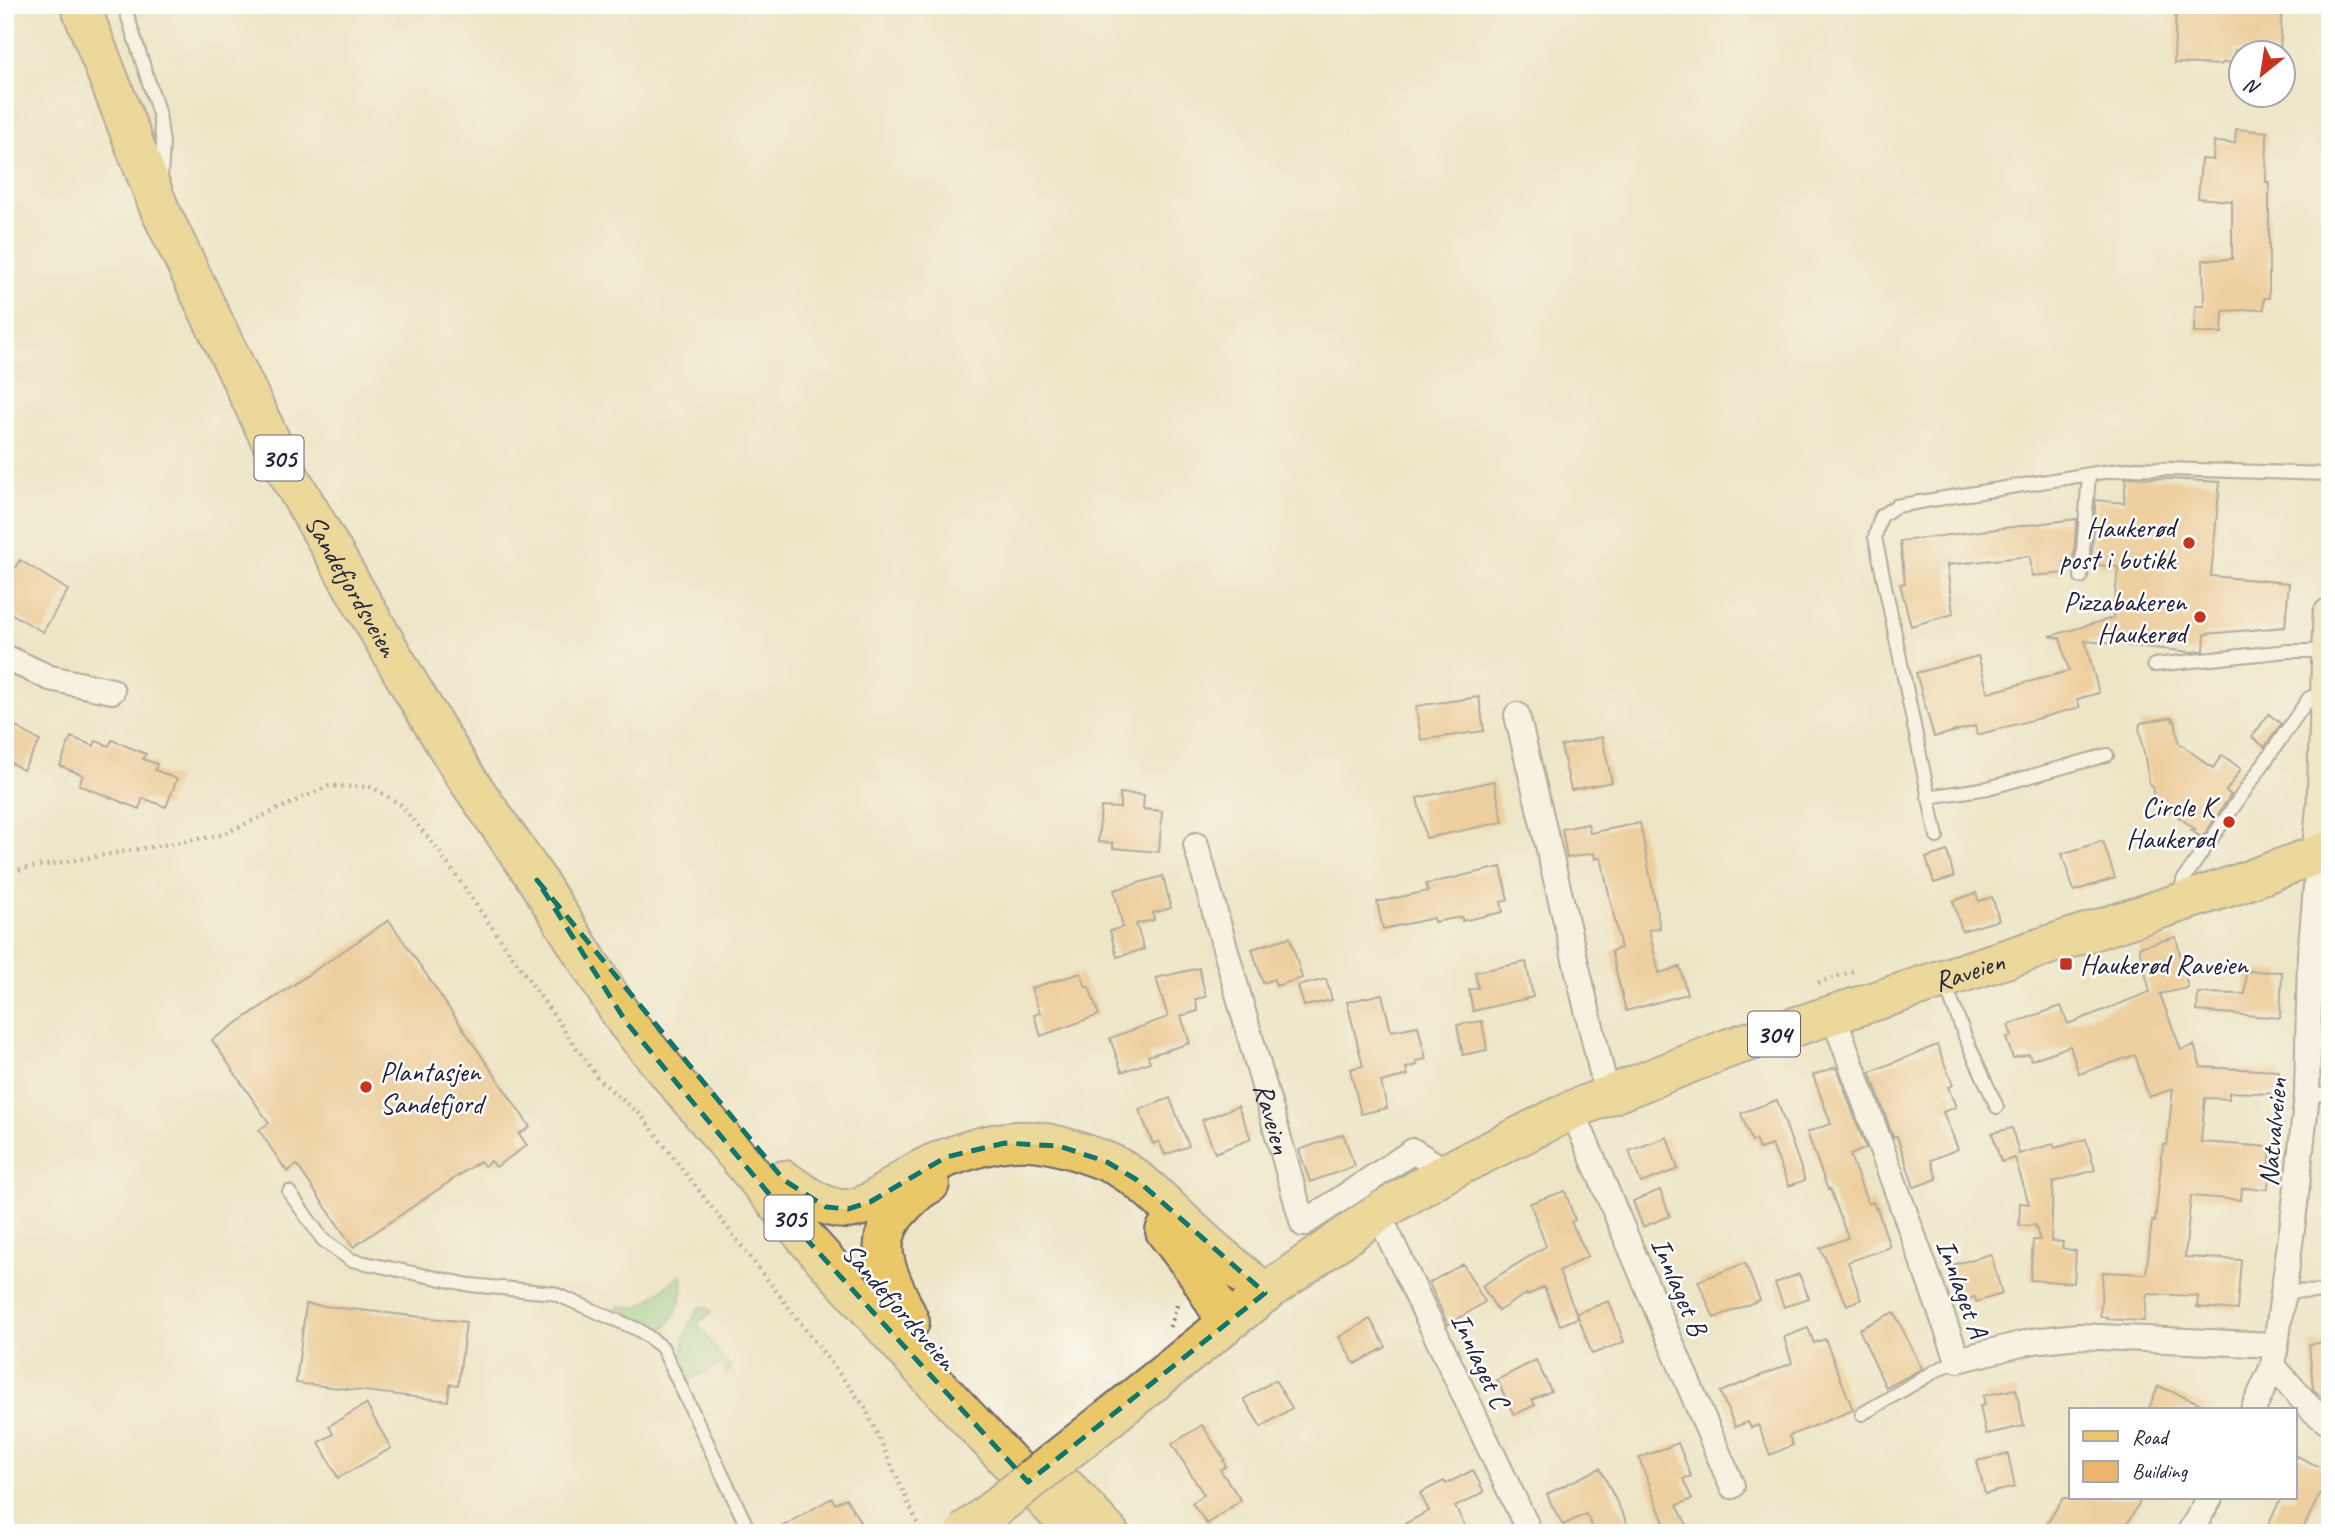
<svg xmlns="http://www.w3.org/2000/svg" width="2335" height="1538" font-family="Caveat,sans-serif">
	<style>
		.green { fill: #81ca87; stroke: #527661; stroke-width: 2 }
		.building { fill: #edb470 }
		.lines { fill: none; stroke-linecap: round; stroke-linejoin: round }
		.lane-casing { stroke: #69666c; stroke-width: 16 }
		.street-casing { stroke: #69666c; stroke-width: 28 }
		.secondary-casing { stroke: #69666c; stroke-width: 37 }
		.primary-casing { stroke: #69666c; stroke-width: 42 }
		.path { stroke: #69666c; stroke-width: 4.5; stroke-dasharray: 2 5; stroke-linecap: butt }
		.lane { stroke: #fff; stroke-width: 12 }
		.street { stroke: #fff; stroke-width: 24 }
		.secondary { stroke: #f7e9c3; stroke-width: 33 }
		.primary { stroke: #eac769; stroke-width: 38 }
		.primary-bridge-casing { stroke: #69666c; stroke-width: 42; stroke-linecap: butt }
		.primary-bridge { stroke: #eac769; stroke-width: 38 }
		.marked { fill: none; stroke: #0f766e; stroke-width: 5; stroke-dasharray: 14 9; stroke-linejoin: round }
		.poi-dot { fill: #c8321e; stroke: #fff; stroke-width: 2.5 }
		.labels { text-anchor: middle; stroke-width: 5; stroke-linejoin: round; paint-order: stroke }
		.shield { fill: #fff; stroke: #646476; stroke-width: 2 }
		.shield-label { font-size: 26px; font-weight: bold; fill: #22223b }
		.poi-label { font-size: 28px; fill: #22223b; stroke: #fff; text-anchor: end }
		.street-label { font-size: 28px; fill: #22223b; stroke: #fff }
	</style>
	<rect width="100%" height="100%" fill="#fff"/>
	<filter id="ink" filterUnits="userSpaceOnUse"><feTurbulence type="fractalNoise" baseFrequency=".0143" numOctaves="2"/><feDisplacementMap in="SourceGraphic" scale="14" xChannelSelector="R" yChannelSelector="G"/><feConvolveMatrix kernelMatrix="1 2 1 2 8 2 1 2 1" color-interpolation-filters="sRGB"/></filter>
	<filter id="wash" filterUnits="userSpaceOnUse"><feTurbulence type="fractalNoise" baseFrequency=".00686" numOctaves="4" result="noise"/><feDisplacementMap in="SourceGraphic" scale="28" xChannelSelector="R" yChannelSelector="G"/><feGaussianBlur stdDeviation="1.57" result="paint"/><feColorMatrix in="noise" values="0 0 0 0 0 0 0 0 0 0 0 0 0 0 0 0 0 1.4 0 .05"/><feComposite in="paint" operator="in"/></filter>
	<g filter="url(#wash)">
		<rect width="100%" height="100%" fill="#eee5c7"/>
		<path class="green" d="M681,1275C688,1289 675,1319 663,1329L647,1328L619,1315L617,1308L619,1306L639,1308Z
			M700,1307H706L711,1312L697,1324L731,1369L726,1373L720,1364L689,1380C675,1358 686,1328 700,1307Z"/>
		<g id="blocks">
			<path class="building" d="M2176,5H2282L2280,52L2235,50L2234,63H2221V65L2174,63Z
				M2236,129L2267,132L2266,182H2269V298H2264V309L2223,311L2222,333H2194L2195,306H2204L2203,260L2232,259V201L2198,198L2201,159L2213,160L2214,142L2235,143Z
				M2136,477L2220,482L2211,576L2289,583L2285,627L2205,634L2204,651L2191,652L2085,641L2099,693L2077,699L2080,707L1977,735L1975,726L1934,737L1916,673L1978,656L1988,693L2069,671L2060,638L2050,636L2113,618L2118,567L2091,564L2096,500L2124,503L2126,478Z
				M2077,519L2073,562L2064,561L2065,573L2032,576L2030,556L1947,565L1953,614L1911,626L1900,584L1905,583L1900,541Z
				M20,560L68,590L43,632L5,610V562L15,568Z
				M1479,697L1484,731L1421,740L1416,706Z
				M2269,714L2281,724L2265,747L2252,737Z
				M2172,717L2173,721L2175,720L2179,743L2213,768L2222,755L2241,769L2226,791L2231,795L2202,838L2191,830L2195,829L2154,799L2152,786H2150L2139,727L2141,723Z
				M5,720L40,741L23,770L5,759Z
				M71,737L94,746L96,741L109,746L112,740L146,754L143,759L157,764L155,770L177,779L166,807L143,798L139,809L79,785L83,775L60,766Z
				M1602,737L1612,782L1571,790L1561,746Z
				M1494,781L1503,822L1426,838L1417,798Z
				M1120,793L1144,795L1143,809L1162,811L1159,852L1113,848V843L1098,842L1101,807L1120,808Z
				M1640,823L1660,928L1649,930L1659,973L1680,967L1687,994L1626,1011L1611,951L1621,948L1601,858L1595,859L1594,853L1567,858L1562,829L1588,824L1590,833Z
				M2103,841L2115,878L2074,891L2062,854Z
				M1947,851L1954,877L1934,883L1926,858Z
				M1501,867L1508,900L1501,902L1503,912L1462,921V917L1434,922V918L1383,929L1377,902L1428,891L1426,884Z
				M1163,876L1171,908L1153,913L1154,920L1136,924L1144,949L1117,957L1110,931L1123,927L1114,890Z
				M1976,893L1979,901L1992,897L1999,920L1962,931L1953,901Z
				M389,920L530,1127L519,1134L527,1145L496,1167L491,1161L484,1166L480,1161L353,1247L297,1165L287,1172L259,1130L269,1123L212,1040Z
				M1290,937L1302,978L1276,986L1274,979L1263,983L1252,949Z
				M2176,937L2188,988L2160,994L2181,1050L2194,1045L2201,1067L2279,1071L2278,1094L2229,1092V1099L2205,1098L2201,1142L2271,1147L2268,1189L2242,1188L2241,1200L2191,1196L2185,1257L2241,1260L2237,1310L2197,1307L2198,1296L2147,1294L2144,1321L2107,1319L2108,1317L2100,1316L2103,1272L2146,1274L2152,1221L2155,1222L2163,1145H2167L2173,1089L2149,1097L2135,1055L2079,1074L2070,1046L2031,1060L2029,1054L2013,1058L2006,1038L2012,1036L2008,1025L2061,1006L2068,1024L2150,992L2139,947Z
				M1526,962L1533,997L1473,1011L1469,990L1478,988L1475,972Z
				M1199,968L1206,997L1195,999L1198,1011L1181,1016L1190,1043L1148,1056L1150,1062L1122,1072L1110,1038L1168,1017L1156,978Z
				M2246,971L2282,972L2280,1018L2197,1011L2198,993L2245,994Z
				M1081,973L1086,987H1089L1099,1015L1041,1036L1034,1015L1040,1013L1031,988Z
				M1326,979L1332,1000L1304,1006L1298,986Z
				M1382,994L1391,1031L1418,1026L1426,1059L1416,1061L1417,1065L1406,1068L1408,1075L1381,1082L1387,1108L1361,1114L1350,1069L1363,1066L1347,1002Z
				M1482,1021L1487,1050L1463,1055L1457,1025Z
				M1937,1045L1953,1085L1948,1087L1956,1107L1943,1112L1958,1149L1931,1160L1937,1179L1914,1187L1897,1136L1893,1137L1870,1072Z
				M1836,1067L1866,1148L1850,1155L1868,1204L1873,1202L1876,1209L1877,1208L1890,1247L1848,1262L1861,1300L1847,1305L1820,1248L1848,1238L1830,1189L1828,1190L1807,1132L1831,1124L1813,1075Z
				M1170,1098L1189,1146L1165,1155L1159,1141L1153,1144L1139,1110Z
				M1777,1100L1805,1180L1789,1186L1772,1145L1759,1149L1755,1140L1752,1142L1741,1113Z
				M1238,1106L1251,1139L1215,1153L1202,1120Z
				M2012,1128L2019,1154L2053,1144L2055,1148L2086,1139L2095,1170L2053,1182L2051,1241L2063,1242L2062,1248L2076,1251L2074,1283L2030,1280L2033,1240H2040L2035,1225L2019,1226L2020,1203L2029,1204L2015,1158L2001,1162L1992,1133Z
				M1343,1134L1355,1166L1310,1182L1299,1150Z
				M1667,1137L1678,1169L1641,1183L1629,1151Z
				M1660,1190L1670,1216L1643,1227L1633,1201Z
				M1565,1191L1575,1220L1571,1222L1588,1256L1559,1271L1578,1318L1560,1325L1544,1287L1527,1296L1526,1294L1498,1311L1482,1286L1546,1246L1530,1203Z
				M1991,1254L2002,1294L1976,1302L1975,1297L1959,1301L1949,1266Z
				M1745,1263L1760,1300L1714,1318L1698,1281Z
				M1463,1264L1485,1302L1448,1325L1429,1283Z
				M1799,1274L1809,1298L1784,1307L1775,1283Z
				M1609,1301L1624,1342L1592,1354L1577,1313Z
				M306,1304L466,1322L458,1385L450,1384L448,1401L296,1383Z
				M1894,1312L1922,1369L1886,1388L1859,1329Z
				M1370,1319L1386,1347L1355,1364L1339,1337Z
				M1808,1328L1814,1343L1825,1339L1853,1410L1789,1436L1793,1445L1770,1455L1758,1425L1751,1428L1748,1422L1735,1427L1720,1392L1792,1363L1784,1337Z
				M2330,1342V1403H2328L2313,1389L2309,1344Z
				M1536,1360L1551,1391L1532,1400L1535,1405L1514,1415L1497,1380Z
				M1275,1380L1292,1408L1261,1427L1244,1399Z
				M2158,1386L2216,1410H2148Z
				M2016,1389L2024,1426L1986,1434L1980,1406L1985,1405L1983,1396Z
				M366,1404L391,1448L338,1478L319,1442L333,1434L329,1426Z
				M1202,1425L1225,1460L1223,1461L1226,1466L1220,1470L1241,1500L1207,1524L1192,1503L1204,1495L1172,1444Z
				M1678,1443L1691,1476L1683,1479L1692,1499L1677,1505L1691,1533H1668L1639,1458Z
				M2008,1454L2015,1487L1985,1494L1977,1461Z
				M2295,1455L2328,1471L2325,1483L2301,1533H2264L2281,1498H2295Z
				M1600,1468L1632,1533H1596L1586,1514L1563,1525L1552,1506L1547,1494Z
				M1473,1470L1484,1492L1455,1507L1469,1533H1387L1429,1511L1420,1493L1444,1481L1446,1484Z
				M832,1498L835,1504L846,1498L862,1525L848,1533H771Z
				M2063,1498H2142L2122,1533H2058L2046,1525Z"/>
		</g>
	</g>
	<g filter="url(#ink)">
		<use href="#blocks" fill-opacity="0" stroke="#69666c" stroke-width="2"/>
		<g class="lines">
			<g class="lane-casing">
				<path id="lane" d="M124,5L159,114L163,144L161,178
					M2081,577L2089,474
					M2154,665L2288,651H2328
					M1928,797L1988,788L2107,755
					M1937,837L1875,537L1881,516L1896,506L2096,473L2136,468L2330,474
					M2180,898L2183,880L2309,698L2323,692
					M2310,956L2330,957
					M1945,984L1966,1039L1997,1107
					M2307,1094L2330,1095
					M289,1192L323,1240L351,1260L470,1285L553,1293L639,1330L662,1347L750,1533
					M2284,1291L2330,1292
					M1862,1414L1937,1370L1958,1360"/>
			</g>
			<g class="street-casing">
				<g id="street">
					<path d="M5,657L50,678L112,691"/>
					<path d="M1517,715L1607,1094"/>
					<path id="s1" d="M1196,845L1303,1224L1413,1151L1447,1172"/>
					<path d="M1833,1014L1958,1360L2033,1341L2078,1336L2275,1345"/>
					<path d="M1572,1110L1732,1486"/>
					<path d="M1378,1213L1530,1533"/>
					<path d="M2273,1366L2311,1409L2330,1424"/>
					<path d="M2253,1410L2273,1366L2293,1222L2307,1094L2310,956L2319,853"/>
					<path d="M2189,1533L2210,1498"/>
				</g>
			</g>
			<g class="secondary-casing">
				<path id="secondary" d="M2319,853L2324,803L2330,615"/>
			</g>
			<g class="primary-casing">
				<g id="primary">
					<path id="s2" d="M80,5L160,210L279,458L412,689L463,773L537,880L626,1022L809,1242L924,1371L1076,1533"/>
					<path d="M784,1180C803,1192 822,1209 845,1209C868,1209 889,1189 906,1178C935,1159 993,1139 1028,1141C1053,1142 1081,1152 1105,1161C1141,1175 1168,1209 1196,1234C1218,1255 1242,1273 1265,1293"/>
					<path d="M1165,1231L1198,1274L1227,1323"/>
					<path d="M910,1322C892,1279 864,1244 904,1205C912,1197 919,1189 930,1184"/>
					<path id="s3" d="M1105,1421L1265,1293L1378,1213L1447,1172L1572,1110L1729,1048L2235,885L2330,850"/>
					<path d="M1067,1488L1109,1533"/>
				</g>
			</g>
			<path class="path" d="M5,872L221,835L329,786L372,787L401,805L435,846L599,1080L641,1115L865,1407L922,1533
				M1818,983L1856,970
				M1170,1327L1178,1302"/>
			<use href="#lane" class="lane"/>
			<use href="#street" class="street"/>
			<use href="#secondary" class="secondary"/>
			<use href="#primary" class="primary"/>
			<g class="primary-bridge-casing">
				<path id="primary-bridge" d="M965,1532L1105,1421"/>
			</g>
			<use href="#primary-bridge" class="primary-bridge"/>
		</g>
	</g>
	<path d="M0 0H2335V1538H0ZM537,880L784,1180L826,1207L848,1209L870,1202L946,1157L1005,1143L1059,1146L1107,1162L1137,1180L1265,1293L1028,1482L809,1242L626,1022Z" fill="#eee5c7" fill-opacity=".55" fill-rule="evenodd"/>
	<path class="marked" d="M537,880L784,1180L826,1207L848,1209L870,1202L946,1157L1005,1143L1059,1146L1107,1162L1137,1180L1265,1293L1028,1482L809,1242L626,1022Z"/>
	<g class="poi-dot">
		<circle cx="2189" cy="543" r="7"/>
		<circle cx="2200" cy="617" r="7"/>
		<circle cx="2229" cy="822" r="7"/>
		<rect x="2059" y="957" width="14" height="14" rx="3.5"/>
		<circle cx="366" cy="1087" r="7"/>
	</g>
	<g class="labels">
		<g class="shield">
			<rect x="254.5" y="435.5" width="49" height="45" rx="5"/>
			<rect x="1748" y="1011.5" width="52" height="45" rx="5"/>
			<rect x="764.5" y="1195.5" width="49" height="45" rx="5"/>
		</g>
		<g class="shield-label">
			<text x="279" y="467">305</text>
			<text x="1774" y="1043">304</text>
			<text x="789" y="1227">305</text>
		</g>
		<g class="poi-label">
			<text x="2175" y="537">Haukerød<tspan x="2175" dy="32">post i butikk</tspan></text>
			<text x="2186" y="611">Pizzabakeren<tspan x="2186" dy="32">Haukerød</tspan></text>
			<text x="2215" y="816">Circle K<tspan x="2215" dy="32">Haukerød</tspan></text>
			<text x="2080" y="974" text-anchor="start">Haukerød Raveien</text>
			<text x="380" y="1081" text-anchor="start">Plantasjen<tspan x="380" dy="32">Sandefjord</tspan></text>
		</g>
		<g class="street-label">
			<text dy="10" stroke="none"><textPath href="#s2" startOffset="642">Sandefjordsveien</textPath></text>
			<text dy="10" stroke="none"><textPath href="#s3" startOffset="984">Raveien</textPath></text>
			<text dy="10" stroke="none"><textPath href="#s1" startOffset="284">Raveien</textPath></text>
			<text transform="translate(2272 1132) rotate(-85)" y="10">Natvalveien</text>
			<text transform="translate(1680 1286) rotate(67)" y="10">Innlaget B</text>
			<text transform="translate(1963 1288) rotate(70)" y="10">Innlaget A</text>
			<text transform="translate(900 1306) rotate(49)" y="10">Sandefjordsveien</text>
			<text transform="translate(1481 1360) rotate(65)" y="10">Innlaget C</text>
		</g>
	</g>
	<rect width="2335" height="1538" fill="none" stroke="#fff" stroke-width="28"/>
	<rect x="2069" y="1408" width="228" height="91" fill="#ffffff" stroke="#a7a7b1" stroke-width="2"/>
	<rect x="2083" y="1431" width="35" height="10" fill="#eac769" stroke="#a7a7b1" stroke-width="2"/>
	<text x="2132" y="1444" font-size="21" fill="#22223b">Road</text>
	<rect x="2083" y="1461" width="35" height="21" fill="#edb470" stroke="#a7a7b1" stroke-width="2"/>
	<text x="2132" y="1478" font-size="21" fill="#22223b">Building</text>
	<g transform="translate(2262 74) rotate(210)"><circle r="33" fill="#ffffff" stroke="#a7a7b1" stroke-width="2"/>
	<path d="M0-5L12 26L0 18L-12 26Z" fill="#c8321e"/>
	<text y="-10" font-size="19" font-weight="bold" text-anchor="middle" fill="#22223b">N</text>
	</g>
</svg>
